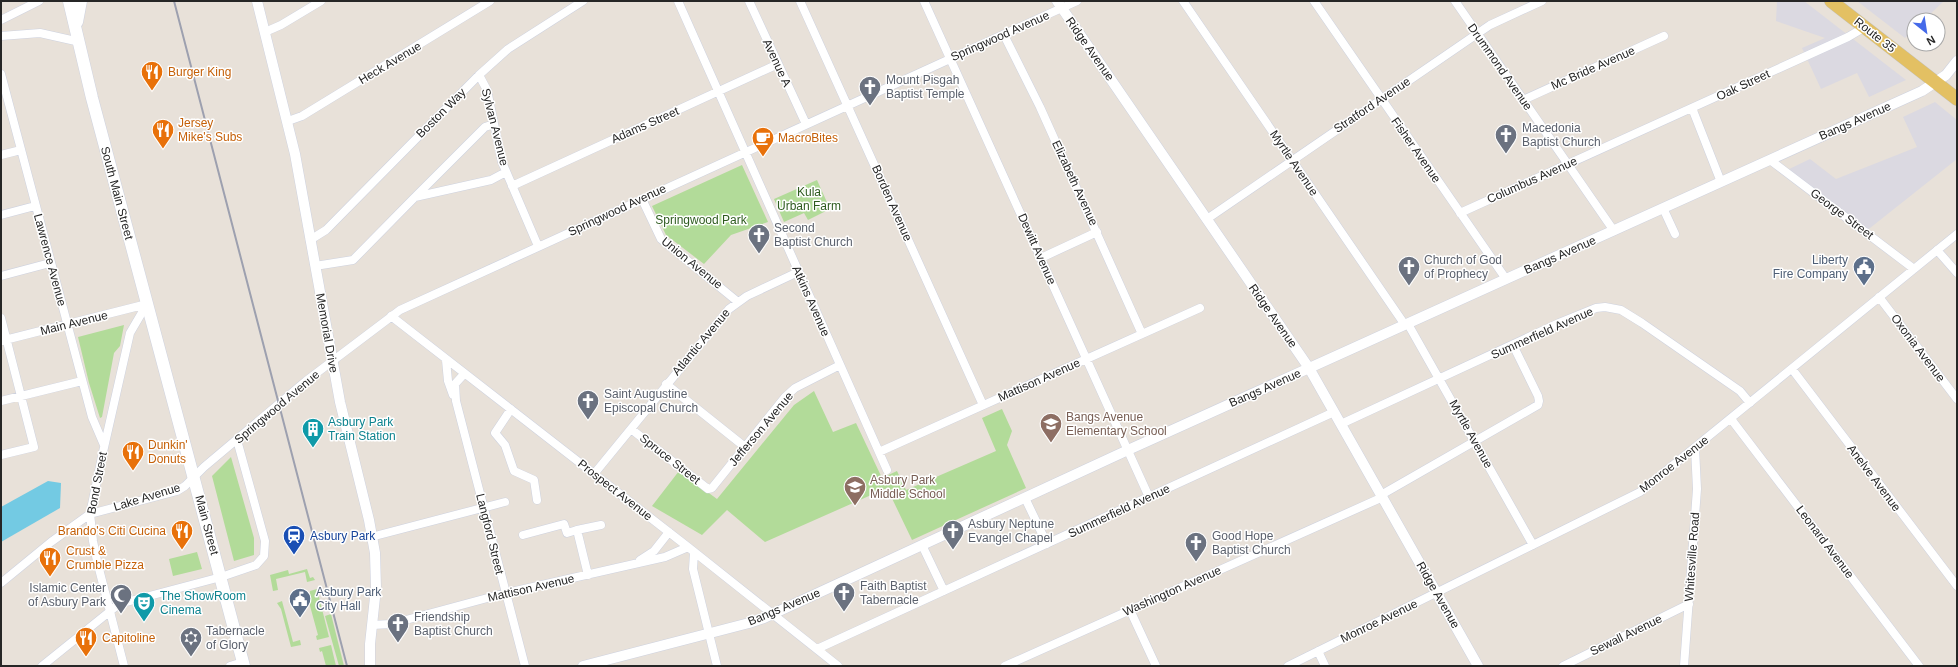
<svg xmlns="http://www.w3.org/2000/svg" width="1958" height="667" font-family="Helvetica,sans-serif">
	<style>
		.industrial { fill: #dbd9e1 }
		.green { fill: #b2db99 }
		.water { fill: #73cae3 }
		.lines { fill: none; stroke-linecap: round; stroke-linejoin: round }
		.minor-casing { stroke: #ced2df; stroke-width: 9 }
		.tertiary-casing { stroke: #ced2df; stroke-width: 11 }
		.secondary-casing { stroke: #ced2df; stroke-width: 13 }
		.primary-casing { stroke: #c2c2c2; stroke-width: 14 }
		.minor { stroke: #fff; stroke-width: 8 }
		.tertiary { stroke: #fff; stroke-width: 10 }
		.secondary { stroke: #fff; stroke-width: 12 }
		.primary { stroke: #e3c063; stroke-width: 13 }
		.rail { stroke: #9da0af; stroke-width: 2 }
		.labels { text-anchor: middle; stroke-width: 3; stroke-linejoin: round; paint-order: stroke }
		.street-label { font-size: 12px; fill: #262626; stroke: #fff }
		.food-label { font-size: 12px; fill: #c56008; stroke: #fff; text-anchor: start }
		.worship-label { font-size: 12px; fill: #5b616d; stroke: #fff; text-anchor: start }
		.park-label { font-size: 12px; fill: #2e5b1f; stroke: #fff }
		.service-label { font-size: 12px; fill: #4e5e75; stroke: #fff; text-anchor: end }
		.education-label { font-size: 12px; fill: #785e54; stroke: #fff; text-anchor: start }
		.culture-label { font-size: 12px; fill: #0d838f; stroke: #fff; text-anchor: start }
		.transit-label { font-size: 12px; fill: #164399; stroke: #fff; text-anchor: start }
	</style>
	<rect width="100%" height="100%" fill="#e8e1d9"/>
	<path class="industrial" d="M1777,1H1804L1906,80L1869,97L1857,73L1821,89L1802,48L1825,38L1776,21Z
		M1857,1H1944L1924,20H1914V30L1905,38Z
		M1935,102L1957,120V159L1865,232L1785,171L1810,159L1836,179L1917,147L1903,117Z"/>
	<path class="green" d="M742,165L768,222L731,235L704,264L666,235L652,206Z
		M817,180L830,209L808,220L804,213L784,222L774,199Z
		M124,325L120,346L114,353L102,417L100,418L89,383L78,337Z
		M814,391L833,432L856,423L882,478L897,471L906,490L996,451L982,418L1002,409L1012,431L1007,445L1026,488L912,540L887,488L765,542L727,510L702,535L652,506L679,471L717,499L794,405Z
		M231,457L254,538V555L234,561L212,476Z
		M197,552L202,569L173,576L169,559Z
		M307,569L310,578L313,577L315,580L307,582L305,572L276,579L278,590L273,591L270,575L288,570L289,574Z
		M317,589L329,637L317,640L316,636L318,635L307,595L310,594V591Z
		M282,601L293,642L300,640L301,645L291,647L281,609L277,603Z
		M331,614L344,666H339L325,616Z
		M331,645L336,666H326L322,651L320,652L319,648Z"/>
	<path class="water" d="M48,481L61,483L60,508L1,542V507Z"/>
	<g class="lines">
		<g class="minor-casing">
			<path id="minor" d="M678,1L887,470
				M749,1L806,124
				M800,1L983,405
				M924,1L1149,497
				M1183,1L1405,325
				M1314,1L1506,279
				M1455,1L1614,231
				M1,20L39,1
				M265,32L281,25L321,1
				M1004,35L1040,107L1142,334
				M1,36L40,33L80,42
				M1,74L92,417L104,445
				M479,75L487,90L502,162L538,246
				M1523,100L1664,36
				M1692,108L1721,182
				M288,121L302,116L490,1
				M1,155L21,150
				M1770,160L1914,269
				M512,186L778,64
				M416,196L485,127L494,124
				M642,199L661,239L738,302
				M1663,208L1675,234
				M1460,213L1848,37L1865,27
				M1,215L35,206
				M1207,219L1490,25L1542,1
				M310,240L326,230L479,75L508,49L583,1
				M1937,250L1957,273
				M1041,258L1097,232
				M315,266L353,260L415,197L491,180L506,172
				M1,276L50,263
				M1879,297L1957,399
				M391,316L688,547L838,666
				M1,318L34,447L1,455
				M1408,324L1533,545
				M1,341L147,304
				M446,360L448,381L453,395
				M1792,369L1957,586
				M464,374L455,384L456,401L525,666
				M666,384L745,447
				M1,401L82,381
				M511,409L495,433L505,445L514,471L534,480L537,500
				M1731,419L1919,666
				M1341,424L1559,323L1596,308L1605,307L1621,310L1642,323L1740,391L1750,403
				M631,429L708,489L712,488L785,397L795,388L840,365
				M879,452L1200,308
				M594,474L729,309L747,296L798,272
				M1381,495L1538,405L1539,401L1538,396L1513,345
				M1025,498L1047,544
				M523,535L564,524L567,533L577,530
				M371,537L505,502
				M922,545L944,591
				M694,553L693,569L717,666
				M640,560L654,551L669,532
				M588,575L577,530L601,525
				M1,583L51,542L90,514L177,491L185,486L204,467L306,381L400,310L1077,1
				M1130,610L1156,666
				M372,625L391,624L506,593L665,557L688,547
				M817,649L1334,412
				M1318,651L1325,666
				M42,666L119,604L221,577L256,565L264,556L265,541L237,440
				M124,666L97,561L93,541L90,514L103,452L130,333L147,304
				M230,666L243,662
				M1005,666L1383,497
				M1288,666L1640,492L1957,234
				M1563,666L1689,604
				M1684,666L1697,489L1695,448"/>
		</g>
		<g class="tertiary-casing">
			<path id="tertiary" d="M257,1L295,154L340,402L369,520L375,553L376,588L370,644V666
				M1057,1L1309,368L1478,666
				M583,666L749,623L764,618L1128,450L1922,91L1946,75L1957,61"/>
		</g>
		<g class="secondary-casing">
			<path id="secondary" d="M69,1L92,98L244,666
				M77,22L81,1"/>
		</g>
		<g class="primary-casing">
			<path id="primary" d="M1831,1L1957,99"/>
		</g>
		<use href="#minor" class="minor"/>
		<use href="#tertiary" class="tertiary"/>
		<use href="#secondary" class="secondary"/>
		<use href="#primary" class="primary"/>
		<path class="rail" d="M174,1L347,666"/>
	</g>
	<defs>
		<g id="restaurant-pin" transform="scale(1.15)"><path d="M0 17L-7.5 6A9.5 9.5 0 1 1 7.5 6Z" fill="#e8710a" stroke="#fff"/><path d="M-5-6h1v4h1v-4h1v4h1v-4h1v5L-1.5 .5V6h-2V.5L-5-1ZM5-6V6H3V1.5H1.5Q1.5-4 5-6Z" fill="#fff"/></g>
		<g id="church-pin" transform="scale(1.15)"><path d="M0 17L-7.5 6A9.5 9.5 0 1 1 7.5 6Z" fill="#6b7280" stroke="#fff"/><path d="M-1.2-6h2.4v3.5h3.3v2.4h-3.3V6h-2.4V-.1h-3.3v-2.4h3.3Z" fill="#fff"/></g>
		<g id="cafe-pin" transform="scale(1.15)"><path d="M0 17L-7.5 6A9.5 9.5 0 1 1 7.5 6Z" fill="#e8710a" stroke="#fff"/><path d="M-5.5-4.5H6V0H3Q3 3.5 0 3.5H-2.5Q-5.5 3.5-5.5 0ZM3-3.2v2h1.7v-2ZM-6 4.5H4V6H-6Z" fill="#fff"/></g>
		<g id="civic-pin" transform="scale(1.15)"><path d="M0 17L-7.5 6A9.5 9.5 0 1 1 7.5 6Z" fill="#5c6f8a" stroke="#fff"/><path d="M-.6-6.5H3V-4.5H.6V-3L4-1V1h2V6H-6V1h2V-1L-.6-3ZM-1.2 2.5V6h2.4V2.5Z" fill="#fff"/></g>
		<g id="school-pin" transform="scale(1.15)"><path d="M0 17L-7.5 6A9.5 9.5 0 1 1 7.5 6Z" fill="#8d6e63" stroke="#fff"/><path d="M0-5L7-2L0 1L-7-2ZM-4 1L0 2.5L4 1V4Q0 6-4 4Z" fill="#fff"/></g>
		<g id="building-pin" transform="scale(1.15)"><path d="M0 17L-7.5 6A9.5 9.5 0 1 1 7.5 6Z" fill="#0f9aa8" stroke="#fff"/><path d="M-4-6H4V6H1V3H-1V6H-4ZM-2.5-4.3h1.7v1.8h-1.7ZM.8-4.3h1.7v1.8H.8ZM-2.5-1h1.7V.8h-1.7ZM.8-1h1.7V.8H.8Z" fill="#fff"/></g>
		<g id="station-pin" transform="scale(1.15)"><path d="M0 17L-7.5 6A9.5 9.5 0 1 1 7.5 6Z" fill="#1a4fb4" stroke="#fff"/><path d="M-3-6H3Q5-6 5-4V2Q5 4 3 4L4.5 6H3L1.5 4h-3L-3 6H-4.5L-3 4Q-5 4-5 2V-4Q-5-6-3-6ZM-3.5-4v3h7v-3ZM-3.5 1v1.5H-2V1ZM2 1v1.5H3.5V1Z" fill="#fff"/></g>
		<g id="mosque-pin" transform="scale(1.15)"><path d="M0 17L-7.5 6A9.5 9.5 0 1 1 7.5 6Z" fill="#6b7280" stroke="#fff"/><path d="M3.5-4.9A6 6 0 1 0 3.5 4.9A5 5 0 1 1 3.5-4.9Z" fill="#fff"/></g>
		<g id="theatre-pin" transform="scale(1.15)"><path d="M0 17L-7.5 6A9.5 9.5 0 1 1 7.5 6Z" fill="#0f9aa8" stroke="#fff"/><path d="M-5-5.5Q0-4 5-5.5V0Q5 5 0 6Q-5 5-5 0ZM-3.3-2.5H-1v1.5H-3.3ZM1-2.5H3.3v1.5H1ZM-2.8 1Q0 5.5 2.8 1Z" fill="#fff"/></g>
		<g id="synagogue-pin" transform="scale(1.15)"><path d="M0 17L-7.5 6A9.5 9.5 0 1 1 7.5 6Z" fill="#6b7280" stroke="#fff"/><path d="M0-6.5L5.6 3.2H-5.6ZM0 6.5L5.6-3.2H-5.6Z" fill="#fff"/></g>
	</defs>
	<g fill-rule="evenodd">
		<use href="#restaurant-pin" x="152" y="72"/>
		<use href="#church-pin" x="870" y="87"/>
		<use href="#restaurant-pin" x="163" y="130"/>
		<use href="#church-pin" x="1506" y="135"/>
		<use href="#cafe-pin" x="763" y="138"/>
		<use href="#church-pin" x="759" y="235"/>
		<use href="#church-pin" x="1409" y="267"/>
		<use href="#civic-pin" x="1864" y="267"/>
		<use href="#church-pin" x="588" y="401"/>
		<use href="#school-pin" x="1051" y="424"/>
		<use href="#building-pin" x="313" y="429"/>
		<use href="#restaurant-pin" x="133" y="452"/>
		<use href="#school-pin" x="855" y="487"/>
		<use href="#restaurant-pin" x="182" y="531"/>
		<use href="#church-pin" x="953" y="531"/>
		<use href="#station-pin" x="294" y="536"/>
		<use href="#church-pin" x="1196" y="543"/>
		<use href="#restaurant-pin" x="50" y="558"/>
		<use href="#church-pin" x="844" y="593"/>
		<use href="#mosque-pin" x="121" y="595"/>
		<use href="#civic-pin" x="300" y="599"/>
		<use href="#theatre-pin" x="144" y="603"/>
		<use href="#church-pin" x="398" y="624"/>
		<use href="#restaurant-pin" x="86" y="638"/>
		<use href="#synagogue-pin" x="191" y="638"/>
	</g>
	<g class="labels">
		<g class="street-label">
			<text transform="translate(1875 35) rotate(38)" y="4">Route 35</text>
			<text transform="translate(1000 36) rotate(-24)" y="4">Springwood Avenue</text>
			<text transform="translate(1090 49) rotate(55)" y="4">Ridge Avenue</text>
			<text transform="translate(390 63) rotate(-31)" y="4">Heck Avenue</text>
			<text transform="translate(777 63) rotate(65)" y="4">Avenue A</text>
			<text transform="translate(1500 67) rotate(55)" y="4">Drummond Avenue</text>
			<text transform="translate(1593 68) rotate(-24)" y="4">Mc Bride Avenue</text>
			<text transform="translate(1743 85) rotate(-25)" y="4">Oak Street</text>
			<text transform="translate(1372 105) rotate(-34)" y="4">Stratford Avenue</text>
			<text transform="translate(441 113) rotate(-45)" y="4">Boston Way</text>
			<text transform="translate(1855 121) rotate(-24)" y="4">Bangs Avenue</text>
			<text transform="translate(645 125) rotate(-24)" y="4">Adams Street</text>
			<text transform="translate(495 127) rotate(76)" y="4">Sylvan Avenue</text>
			<text transform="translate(1416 150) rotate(55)" y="4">Fisher Avenue</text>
			<text transform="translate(1294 163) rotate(56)" y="4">Myrtle Avenue</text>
			<text transform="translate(1532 180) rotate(-24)" y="4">Columbus Avenue</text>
			<text transform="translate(1075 183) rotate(65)" y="4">Elizabeth Avenue</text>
			<text transform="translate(117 193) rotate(75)" y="4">South Main Street</text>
			<text transform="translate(892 203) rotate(66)" y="4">Borden Avenue</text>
			<text transform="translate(617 210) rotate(-25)" y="4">Springwood Avenue</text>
			<text transform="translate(1842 214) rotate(37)" y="4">George Street</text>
			<text transform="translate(1037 249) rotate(66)" y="4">Dewitt Avenue</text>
			<text transform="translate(1560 255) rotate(-24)" y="4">Bangs Avenue</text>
			<text transform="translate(50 260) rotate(75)" y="4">Lawrence Avenue</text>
			<text transform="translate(692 263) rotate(39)" y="4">Union Avenue</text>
			<text transform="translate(811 301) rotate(66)" y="4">Atkins Avenue</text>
			<text transform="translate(1273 316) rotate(55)" y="4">Ridge Avenue</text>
			<text transform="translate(74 323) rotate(-14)" y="4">Main Avenue</text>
			<text transform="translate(327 333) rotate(80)" y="4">Memorial Drive</text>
			<text transform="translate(1542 333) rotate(-24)" y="4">Summerfield Avenue</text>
			<text transform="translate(701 342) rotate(-50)" y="4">Atlantic Avenue</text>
			<text transform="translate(1918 348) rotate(53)" y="4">Oxonia Avenue</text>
			<text transform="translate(1039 380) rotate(-24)" y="4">Mattison Avenue</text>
			<text transform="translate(1265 388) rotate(-24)" y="4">Bangs Avenue</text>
			<text transform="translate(277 407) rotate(-40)" y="4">Springwood Avenue</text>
			<text transform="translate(761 429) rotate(-50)" y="4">Jefferson Avenue</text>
			<text transform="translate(1471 434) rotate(61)" y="4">Myrtle Avenue</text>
			<text transform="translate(670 459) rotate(38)" y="4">Spruce Street</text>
			<text transform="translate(1674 464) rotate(-38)" y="4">Monroe Avenue</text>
			<text transform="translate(1874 478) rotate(53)" y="4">Anelve Avenue</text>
			<text transform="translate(97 483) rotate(-79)" y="4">Bond Street</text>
			<text transform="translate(615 490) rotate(38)" y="4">Prospect Avenue</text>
			<text transform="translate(147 497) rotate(-17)" y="4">Lake Avenue</text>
			<text transform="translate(1119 511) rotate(-25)" y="4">Summerfield Avenue</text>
			<text transform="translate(207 525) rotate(75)" y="4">Main Street</text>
			<text transform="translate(490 534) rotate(76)" y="4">Langford Street</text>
			<text transform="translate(1825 542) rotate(53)" y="4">Leonard Avenue</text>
			<text transform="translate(1692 557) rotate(-86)" y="4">Whitesville Road</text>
			<text transform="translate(531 588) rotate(-13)" y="4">Mattison Avenue</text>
			<text transform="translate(1172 591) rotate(-24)" y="4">Washington Avenue</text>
			<text transform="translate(1438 595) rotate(60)" y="4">Ridge Avenue</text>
			<text transform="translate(784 607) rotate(-23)" y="4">Bangs Avenue</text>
			<text transform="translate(1379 621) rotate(-26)" y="4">Monroe Avenue</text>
			<text transform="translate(1626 635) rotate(-26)" y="4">Sewall Avenue</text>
		</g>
		<g class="food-label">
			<text x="168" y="76">Burger King</text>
			<text x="178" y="127">Jersey<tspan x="178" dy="14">Mike's Subs</tspan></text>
			<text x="778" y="142">MacroBites</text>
			<text x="148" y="449">Dunkin'<tspan x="148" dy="14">Donuts</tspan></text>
			<text x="166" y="535" text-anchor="end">Brando's Citi Cucina</text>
			<text x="66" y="555">Crust &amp;<tspan x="66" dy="14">Crumble Pizza</tspan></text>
			<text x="102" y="642">Capitoline</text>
		</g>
		<g class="worship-label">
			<text x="886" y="84">Mount Pisgah<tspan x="886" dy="14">Baptist Temple</tspan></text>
			<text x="1522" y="132">Macedonia<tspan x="1522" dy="14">Baptist Church</tspan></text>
			<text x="774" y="232">Second<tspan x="774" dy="14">Baptist Church</tspan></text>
			<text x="1424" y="264">Church of God<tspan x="1424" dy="14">of Prophecy</tspan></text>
			<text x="604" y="398">Saint Augustine<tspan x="604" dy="14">Episcopal Church</tspan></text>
			<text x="968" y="528">Asbury Neptune<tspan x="968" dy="14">Evangel Chapel</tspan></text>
			<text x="1212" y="540">Good Hope<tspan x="1212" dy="14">Baptist Church</tspan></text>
			<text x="860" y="590">Faith Baptist<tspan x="860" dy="14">Tabernacle</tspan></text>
			<text x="106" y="592" text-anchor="end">Islamic Center<tspan x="106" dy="14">of Asbury Park</tspan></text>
			<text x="414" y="621">Friendship<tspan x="414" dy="14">Baptist Church</tspan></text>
			<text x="206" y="635">Tabernacle<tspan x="206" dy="14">of Glory</tspan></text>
		</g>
		<g class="park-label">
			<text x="809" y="196">Kula<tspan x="809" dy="14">Urban Farm</tspan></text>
			<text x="701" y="224">Springwood Park</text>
		</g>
		<g class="service-label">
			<text x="1848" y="264">Liberty<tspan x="1848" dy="14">Fire Company</tspan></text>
			<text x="316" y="596" text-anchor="start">Asbury Park<tspan x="316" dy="14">City Hall</tspan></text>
		</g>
		<g class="education-label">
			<text x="1066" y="421">Bangs Avenue<tspan x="1066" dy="14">Elementary School</tspan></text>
			<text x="870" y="484">Asbury Park<tspan x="870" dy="14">Middle School</tspan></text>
		</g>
		<g class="culture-label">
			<text x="328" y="426">Asbury Park<tspan x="328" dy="14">Train Station</tspan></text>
			<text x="160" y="600">The ShowRoom<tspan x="160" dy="14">Cinema</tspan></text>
		</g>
		<g class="transit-label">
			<text x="310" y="540">Asbury Park</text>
		</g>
	</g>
	<rect width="1958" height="667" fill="none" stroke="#262626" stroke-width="4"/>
	<g transform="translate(1926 32) rotate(150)"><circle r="19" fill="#ffffff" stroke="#a8a8a8"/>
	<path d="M0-3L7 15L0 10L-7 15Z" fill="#456ae9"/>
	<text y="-6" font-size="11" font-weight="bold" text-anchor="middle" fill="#262626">N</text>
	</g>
</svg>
